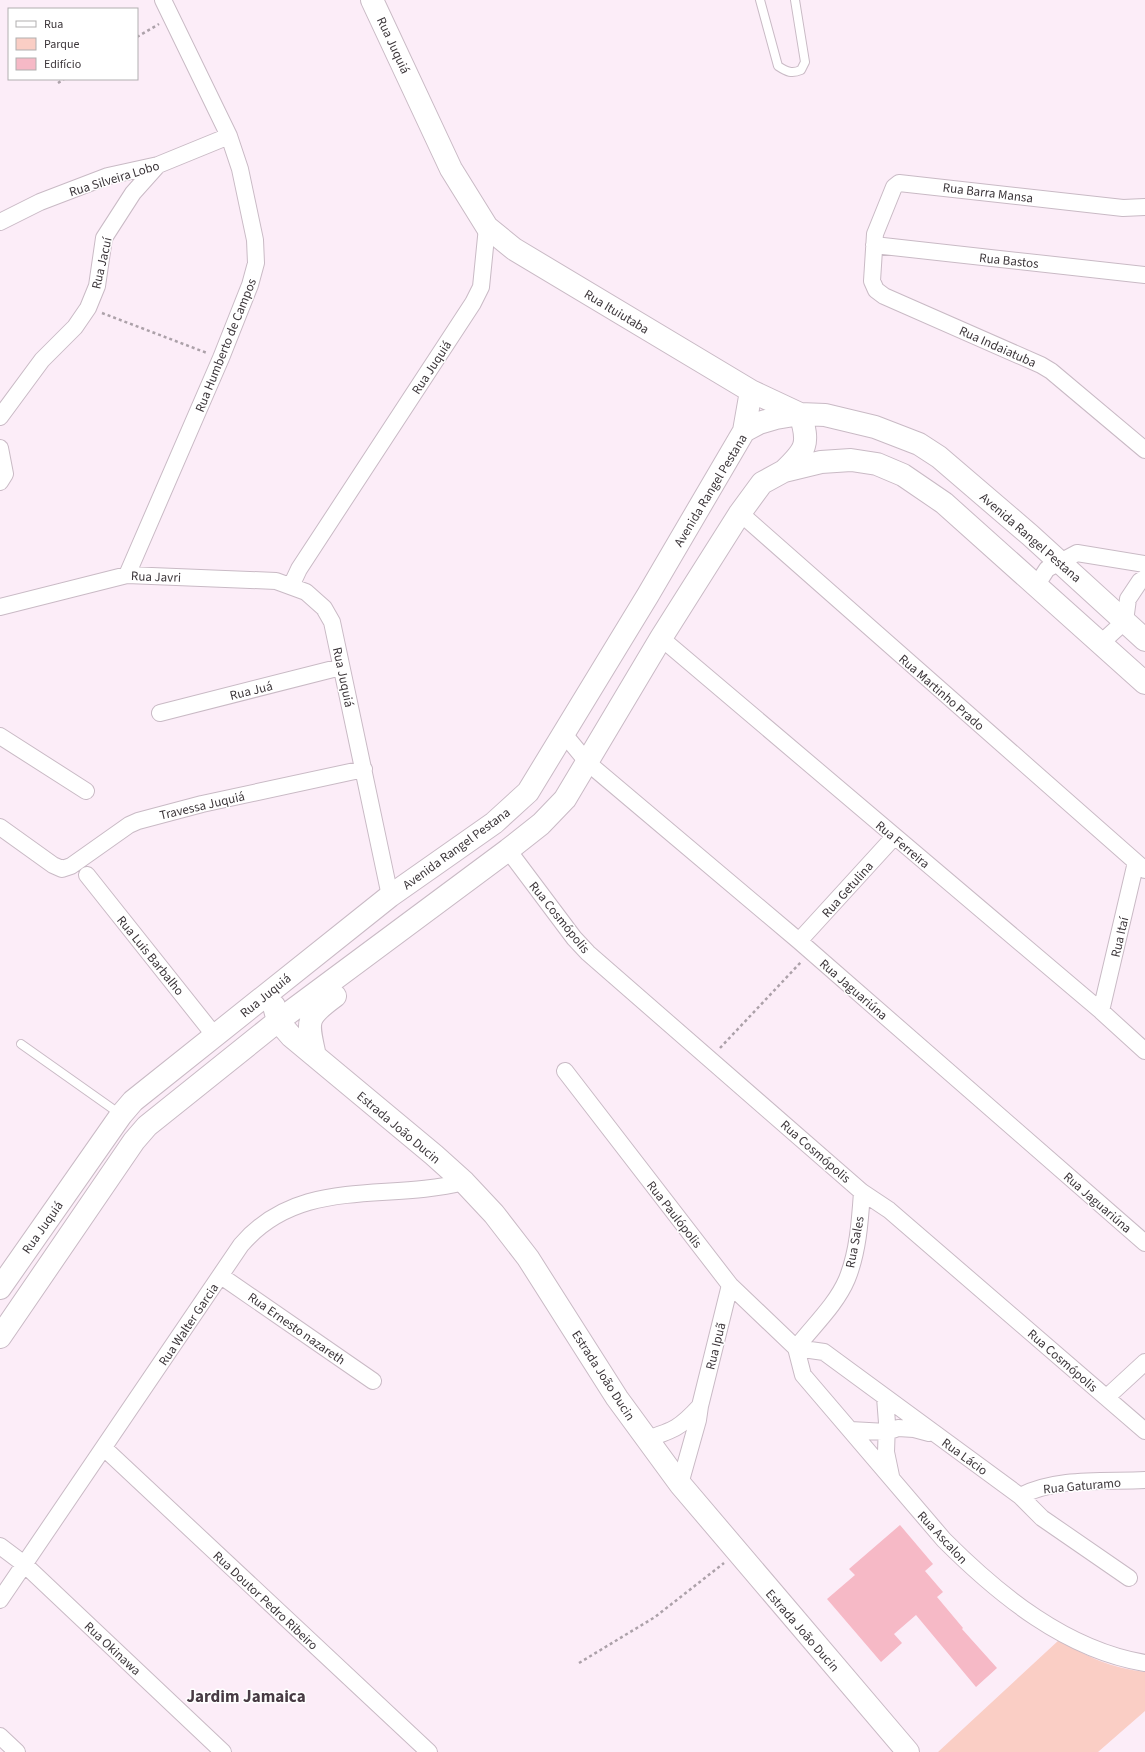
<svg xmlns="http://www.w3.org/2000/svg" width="1145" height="1752" font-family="'Source Sans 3',sans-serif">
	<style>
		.green { fill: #facec5 }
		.building { fill: #f6b9c6 }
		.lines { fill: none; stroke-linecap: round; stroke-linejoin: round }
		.lane-casing { stroke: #c9bac5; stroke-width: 10 }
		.street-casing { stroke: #c9bac5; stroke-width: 18 }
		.secondary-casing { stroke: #c9bac5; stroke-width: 24 }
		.path { stroke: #aca1a9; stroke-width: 2.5; stroke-dasharray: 3 3; stroke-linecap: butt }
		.lane { stroke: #fff; stroke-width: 8 }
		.street { stroke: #fff; stroke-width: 16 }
		.secondary { stroke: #fff; stroke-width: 22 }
		.labels { text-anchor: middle; stroke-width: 3; stroke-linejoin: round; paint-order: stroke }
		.street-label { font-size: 13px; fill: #3c363a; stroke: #fff }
		.district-label { font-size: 17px; font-weight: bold; fill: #483b44; stroke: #fff }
	</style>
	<rect width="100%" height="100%" fill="#fcedf8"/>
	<path class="green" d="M1059,1640C1090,1658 1109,1667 1145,1672V1711L1098,1752H938Z"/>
	<path class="building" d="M900,1525L933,1564L925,1571L943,1592L937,1597L963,1628L962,1629L997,1668L976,1687L916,1615L894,1634L902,1643L881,1662L827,1599L855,1575L849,1569Z"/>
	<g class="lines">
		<g class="lane-casing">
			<path id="lane" d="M760,0L778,66C787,72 792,74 801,70L805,62L795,0
				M21,1044L120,1114"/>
		</g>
		<g class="street-casing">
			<path id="street" d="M1145,207L1123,208L899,183L894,187L875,234L872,281L876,290L884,296L1041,365L1051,371L1145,450
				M0,222L40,202L108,176L158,165L229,136
				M874,245L1145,275
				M0,417L42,360L75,327L88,308L97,286L104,238L133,193L158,165
				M0,448L5,474L0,482
				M740,513L1145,870
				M127,575L221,358L250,285L256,263L255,240L240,169L229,136L163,0
				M291,586L299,569L473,303L481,287L487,227
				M1036,586L1047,569L1077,553L1145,564
				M0,607L127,575L276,581L306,592L324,608L332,622L390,896
				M661,638L1101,1011L1145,1051
				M1101,643L1125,621L1128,599L1140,581L1145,578
				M160,713L341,667
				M564,734L588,763L799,941L1145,1243
				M0,736L86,791
				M0,827L53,865L62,869L71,866L129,825L138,821L202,804L364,769
				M508,850L574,938L588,953L862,1192L889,1210L1145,1431
				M87,875L215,1036
				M799,941L894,837
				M1101,1011L1136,862
				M565,1071L730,1285L796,1348
				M221,1276L373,1381
				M796,1348L803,1375L944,1540C999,1595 1066,1650 1145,1663
				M796,1348L824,1352L1020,1496L1042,1518L1129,1578
				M796,1348C813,1326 836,1305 847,1279C858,1252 860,1221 862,1192
				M885,1397L887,1423L886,1452L891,1476
				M1107,1397L1145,1362
				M850,1430L887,1432L898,1428L914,1429L929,1433
				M647,1439C674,1430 680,1428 700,1406
				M104,1448L429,1752
				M680,1484L698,1420L700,1406L730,1285
				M1020,1496C1057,1477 1104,1482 1145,1480
				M0,1546L24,1564L223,1752
				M0,1600L241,1245C300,1176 384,1202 464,1182
				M0,1736L17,1752"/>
		</g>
		<g class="secondary-casing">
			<path id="secondary" d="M372,0L451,169L487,227L514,249L751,391L800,414
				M744,431L751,391
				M784,471C806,450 810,444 800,414
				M274,1006L278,1021L291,1036L434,1155L464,1182L494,1214L528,1258L617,1398L680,1484L908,1752
				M315,1056C307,1020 305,1018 335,996
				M0,1288L121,1115L133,1101L390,896L494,823L528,792L648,595L744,431L759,423L776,418L800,414L825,415L875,427L919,444L939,457L1030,535L1145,640
				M0,1337L134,1141L147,1126L278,1021L508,850L541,824L565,799L661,638L740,513L762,483L784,471L821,462L851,460L877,464L903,475L944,503L1145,683"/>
		</g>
		<path class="path" d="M137,37L159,24
			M58,83L64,79
			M102,313L207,353
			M720,1048L801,962
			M579,1663L655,1617L724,1563"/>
		<use href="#lane" class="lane"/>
		<use href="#street" class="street"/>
		<use href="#secondary" class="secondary"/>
	</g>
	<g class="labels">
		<g class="street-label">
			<text transform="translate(394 45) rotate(65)" y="5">Rua Juquiá</text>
			<text transform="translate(114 178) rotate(-17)" y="5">Rua Silveira Lobo</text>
			<text transform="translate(988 192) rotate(7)" y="5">Rua Barra Mansa</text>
			<text transform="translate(1009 260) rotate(6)" y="5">Rua Bastos</text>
			<text transform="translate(101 263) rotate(-77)" y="5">Rua Jacuí</text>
			<text transform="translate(617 311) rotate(31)" y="5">Rua Ituiutaba</text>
			<text transform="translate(225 345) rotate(-68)" y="5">Rua Humberto de Campos</text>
			<text transform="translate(998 346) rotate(24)" y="5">Rua Indaiatuba</text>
			<text transform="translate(431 367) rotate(-57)" y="5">Rua Juquiá</text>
			<text transform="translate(710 490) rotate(-59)" y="5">Avenida Rangel Pestana</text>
			<text transform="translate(1031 537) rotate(41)" y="5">Avenida Rangel Pestana</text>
			<text transform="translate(156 576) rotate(2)" y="5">Rua Javri</text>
			<text transform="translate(344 677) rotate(78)" y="5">Rua Juquiá</text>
			<text transform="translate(251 690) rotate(-14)" y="5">Rua Juá</text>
			<text transform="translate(942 692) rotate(41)" y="5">Rua Martinho Prado</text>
			<text transform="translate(202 805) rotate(-13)" y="5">Travessa Juquiá</text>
			<text transform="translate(903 844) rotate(40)" y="5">Rua Ferreira</text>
			<text transform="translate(456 848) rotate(-36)" y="5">Avenida Rangel Pestana</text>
			<text transform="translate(847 889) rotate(-48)" y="5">Rua Getulina</text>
			<text transform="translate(560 917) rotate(51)" y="5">Rua Cosmópolis</text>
			<text transform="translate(1119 937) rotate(-77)" y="5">Rua Itaí</text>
			<text transform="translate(151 955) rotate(51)" y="5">Rua Luis Barbalho</text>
			<text transform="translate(854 989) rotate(41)" y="5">Rua Jaguariúna</text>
			<text transform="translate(265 995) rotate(-39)" y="5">Rua Juquiá</text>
			<text transform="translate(399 1127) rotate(40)" y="5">Estrada João Ducin</text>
			<text transform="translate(816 1151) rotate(41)" y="5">Rua Cosmópolis</text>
			<text transform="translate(1098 1202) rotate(41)" y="5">Rua Jaguariúna</text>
			<text transform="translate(675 1214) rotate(52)" y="5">Rua Paulópolis</text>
			<text transform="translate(42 1227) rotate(-55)" y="5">Rua Juquiá</text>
			<text transform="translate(854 1242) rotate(-79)" y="5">Rua Sales</text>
			<text transform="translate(188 1324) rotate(-56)" y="5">Rua Walter Garcia</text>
			<text transform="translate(297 1328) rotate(35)" y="5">Rua Ernesto nazareth</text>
			<text transform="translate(715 1346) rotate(-76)" y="5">Rua Ipuã</text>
			<text transform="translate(1063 1360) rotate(41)" y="5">Rua Cosmópolis</text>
			<text transform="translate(604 1375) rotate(57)" y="5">Estrada João Ducin</text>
			<text transform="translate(965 1456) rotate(36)" y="5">Rua Lácio</text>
			<text transform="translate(1082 1485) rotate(-5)" y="5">Rua Gaturamo</text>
			<text transform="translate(943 1537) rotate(47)" y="5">Rua Ascalon</text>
			<text transform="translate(266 1600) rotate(43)" y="5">Rua Doutor Pedro Ribeiro</text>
			<text transform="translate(803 1630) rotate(49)" y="5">Estrada João Ducin</text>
			<text transform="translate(113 1648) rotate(43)" y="5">Rua Okinawa</text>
		</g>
		<g class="district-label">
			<text x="246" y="1702">Jardim Jamaica</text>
		</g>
	</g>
	<rect x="8" y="8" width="130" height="72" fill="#ffffff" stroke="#b1afb0"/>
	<rect x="16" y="21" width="20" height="6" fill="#ffffff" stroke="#b1afb0"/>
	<text x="44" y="28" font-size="12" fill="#3c363a">Rua</text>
	<rect x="16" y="38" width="20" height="12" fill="#facec5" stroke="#b1afb0"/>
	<text x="44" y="48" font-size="12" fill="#3c363a">Parque</text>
	<rect x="16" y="58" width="20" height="12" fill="#f6b9c6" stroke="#b1afb0"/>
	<text x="44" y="68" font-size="12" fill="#3c363a">Edifício</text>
</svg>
